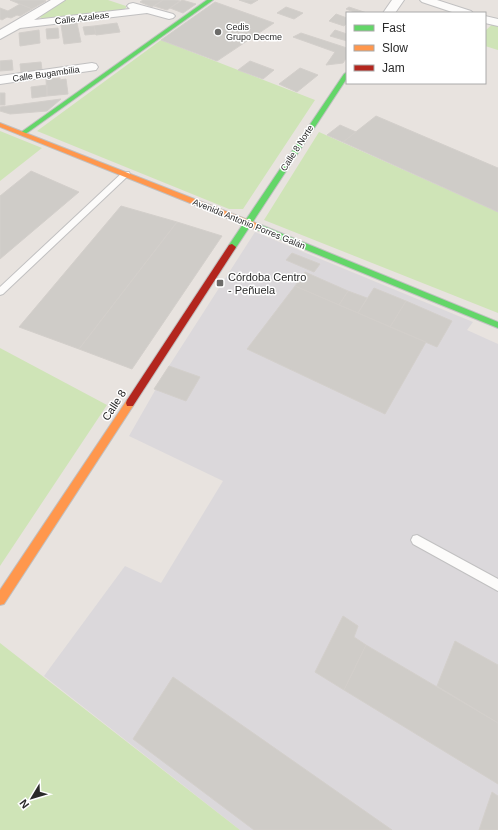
<svg xmlns="http://www.w3.org/2000/svg" width="498" height="830" font-family="Helvetica,sans-serif">
	<style>
		.industrial { fill: #dbd8db }
		.green { fill: #cfe4b7 }
		.building { fill: #cfccc8; stroke: #d3cfcb }
		.lines { fill: none; stroke-linecap: round; stroke-linejoin: round }
		.lane-casing { stroke: #c1c0c1; stroke-width: 2 }
		.street-casing { stroke: #c1c0c1; stroke-width: 2 }
		.fast-casing { stroke: #c1c0c1; stroke-width: 2 }
		.slow-casing { stroke: #c1c0c1; stroke-width: 2 }
		.jam-casing { stroke: #c1c0c1; stroke-width: 2 }
		.lane { fill: #fcfbfa; fill-rule: evenodd }
		.street { fill: #fcfbfa; fill-rule: evenodd }
		.fast { fill: #63d668; fill-rule: evenodd }
		.slow { fill: #ff974d; fill-rule: evenodd }
		.jam { fill: #b3261e; fill-rule: evenodd }
		.poi-dot { fill: #6c6b69; stroke: #fff; stroke-width: 1.5 }
		.labels { text-anchor: middle; stroke-width: 3; stroke-linejoin: round; paint-order: stroke }
		.far-street-label { font-size: 9px; fill: #2a2a2a; stroke: #fff }
		.far-poi-label { font-size: 9px; fill: #2a2a2a; stroke: #fff; text-anchor: start }
		.poi-label { font-size: 11px; fill: #2a2a2a; stroke: #fff; text-anchor: start }
		.street-label { font-size: 11px; fill: #2a2a2a; stroke: #fff }
	</style>
	<rect width="100%" height="100%" fill="#e8e3df"/>
	<path class="industrial" d="M255,232L473,322L467,330L498,344V830H240L44,676L125,566L161,583L223,481L129,436L169,366Z"/>
	<path class="green" d="M65,0H108L126,6V8L121,11L44,19L39,17Z
		M498,19V50L485,46V31Z
		M161,40L315,100L243,209H229L37,131Z
		M0,131L42,148L0,181Z
		M319,132L498,212V313L264,220Z
		M0,348L107,405L0,566Z
		M0,643L240,830H0Z"/>
	<path class="building" d="M10,0H43L46,1L32,9Z
		M143,0H163L152,7L140,2Z
		M163,0H175L180,1L167,10L154,6Z
		M182,0L196,4L183,13L170,8Z
		M239,0H258L251,4Z
		M215,2L274,23L217,61L161,40Z
		M20,4L32,9L20,16L17,15L11,18L7,17L2,20L0,19V8L8,11Z
		M286,7L303,13L294,19L277,13Z
		M349,7L367,13H357L346,9Z
		M336,14L347,18V23L344,26L329,21Z
		M77,23L81,42L64,44L61,25Z
		M117,23L120,32L96,35L94,26Z
		M94,26L96,34L85,35L83,27Z
		M58,28L59,38L47,39L46,29Z
		M39,30L40,43L20,46L19,33Z
		M335,30L347,34V41L330,36Z
		M301,33L347,48V57L343,63L326,65L335,52L293,37Z
		M12,60L13,70L0,71V61Z
		M250,61L274,70L263,79L238,70Z
		M41,62L42,70L21,73L20,64Z
		M300,68L318,75L297,92L279,84Z
		M60,78V80L66,79L68,94L47,96L46,79Z
		M47,85V96L32,98L31,87Z
		M0,93H5V105H0Z
		M61,99L47,111L10,114L0,111V107Z
		M376,116L498,168V212L343,142Z
		M340,125L356,132L343,142L327,135Z
		M31,171L79,192L0,259V196Z
		M121,206L177,222L79,349L19,327Z
		M177,222L222,236L132,369L79,349Z
		M292,253L320,264L314,272L286,260Z
		M305,272L348,291L339,305L295,286Z
		M295,286L426,342L385,414L247,349Z
		M374,288L406,301L390,327L358,313Z
		M348,291L367,298L358,313L339,305Z
		M406,301L452,321L437,347L390,327Z
		M169,366L200,377L186,401L154,389Z
		M343,616L358,626L354,637L366,645L344,690L315,672Z
		M455,641L498,665V723L437,686Z
		M366,645L498,723V784L344,690Z
		M173,677L392,830H254L133,739Z
		M492,792L498,796V830H479Z"/>
	<g class="lines">
		<g class="lane-casing">
			<path id="lane" d="M123,172H129L130,174L3,294L0,295V287Z
				M417,535L498,579V591L413,544L411,540L413,536Z"/>
		</g>
		<g class="street-casing">
			<path id="street" d="M51,0H65L34,20L130,9L127,6L129,4L133,3L173,14L175,16L173,18L169,19L147,13L20,28L0,39V30Z
				M392,0H404L395,13H383Z
				M420,0H437L471,11L473,13H455L422,2Z
				M485,16L498,19V26L485,23Z
				M92,63L96,64L98,67L96,70L0,84V76Z"/>
		</g>
		<g class="fast-casing">
			<path id="fast" d="M207,0H213L24,135H20V133Z
				M347,72V78L235,249H229V245L344,74Z
				M255,225H261L498,322V328L255,229Z"/>
		</g>
		<g class="slow-casing">
			<path id="slow" d="M0,123L261,225L262,227L261,229H255L0,127Z
				M130,399L133,400L134,403L133,406L4,604L0,605V590L127,400Z"/>
		</g>
		<g class="jam-casing">
			<path id="jam" d="M232,244L236,247L235,249L133,406H127L126,403L127,400L229,245Z"/>
		</g>
		<use href="#lane" class="lane"/>
		<use href="#street" class="street"/>
		<use href="#fast" class="fast"/>
		<use href="#slow" class="slow"/>
		<use href="#jam" class="jam"/>
	</g>
	<g class="poi-dot">
		<circle cx="218" cy="32" r="4"/>
		<rect x="216" y="279" width="8" height="8" rx="2"/>
	</g>
	<g class="labels">
		<g class="far-street-label">
			<text transform="translate(82 18) rotate(-7)" y="3">Calle Azaleas</text>
			<text transform="translate(46 74) rotate(-8)" y="3">Calle Bugambilia</text>
			<text transform="translate(297 148) rotate(-57)" y="3">Calle 8 Norte</text>
			<text transform="translate(249 224) rotate(22)" y="3">Avenida Antonio Porres Galán</text>
		</g>
		<g class="far-poi-label">
			<text x="226" y="30">Cedis<tspan x="226" dy="10">Grupo Decme</tspan></text>
		</g>
		<g class="poi-label">
			<text x="228" y="281">Córdoba Centro<tspan x="228" dy="13">- Peñuela</tspan></text>
		</g>
		<g class="street-label">
			<text transform="translate(114 405) rotate(-57)" y="4">Calle 8</text>
		</g>
	</g>
	<rect x="346" y="12" width="140" height="72" fill="#ffffff" stroke="#aaaaaa"/>
	<rect x="354" y="25" width="20" height="6" fill="#63d668" stroke="#aaaaaa"/>
	<text x="382" y="32" font-size="12" fill="#2a2a2a">Fast</text>
	<rect x="354" y="45" width="20" height="6" fill="#ff974d" stroke="#aaaaaa"/>
	<text x="382" y="52" font-size="12" fill="#2a2a2a">Slow</text>
	<rect x="354" y="65" width="20" height="6" fill="#b3261e" stroke="#aaaaaa"/>
	<text x="382" y="72" font-size="12" fill="#2a2a2a">Jam</text>
	<g transform="translate(32 798) rotate(232)" stroke="#ffffff" stroke-width="3" paint-order="stroke">
	<path d="M0-3L7 15L0 10L-7 15Z" fill="#2a2a2a"/>
	<text y="-6" font-size="11" font-weight="bold" text-anchor="middle" fill="#2a2a2a">N</text>
	</g>
</svg>
